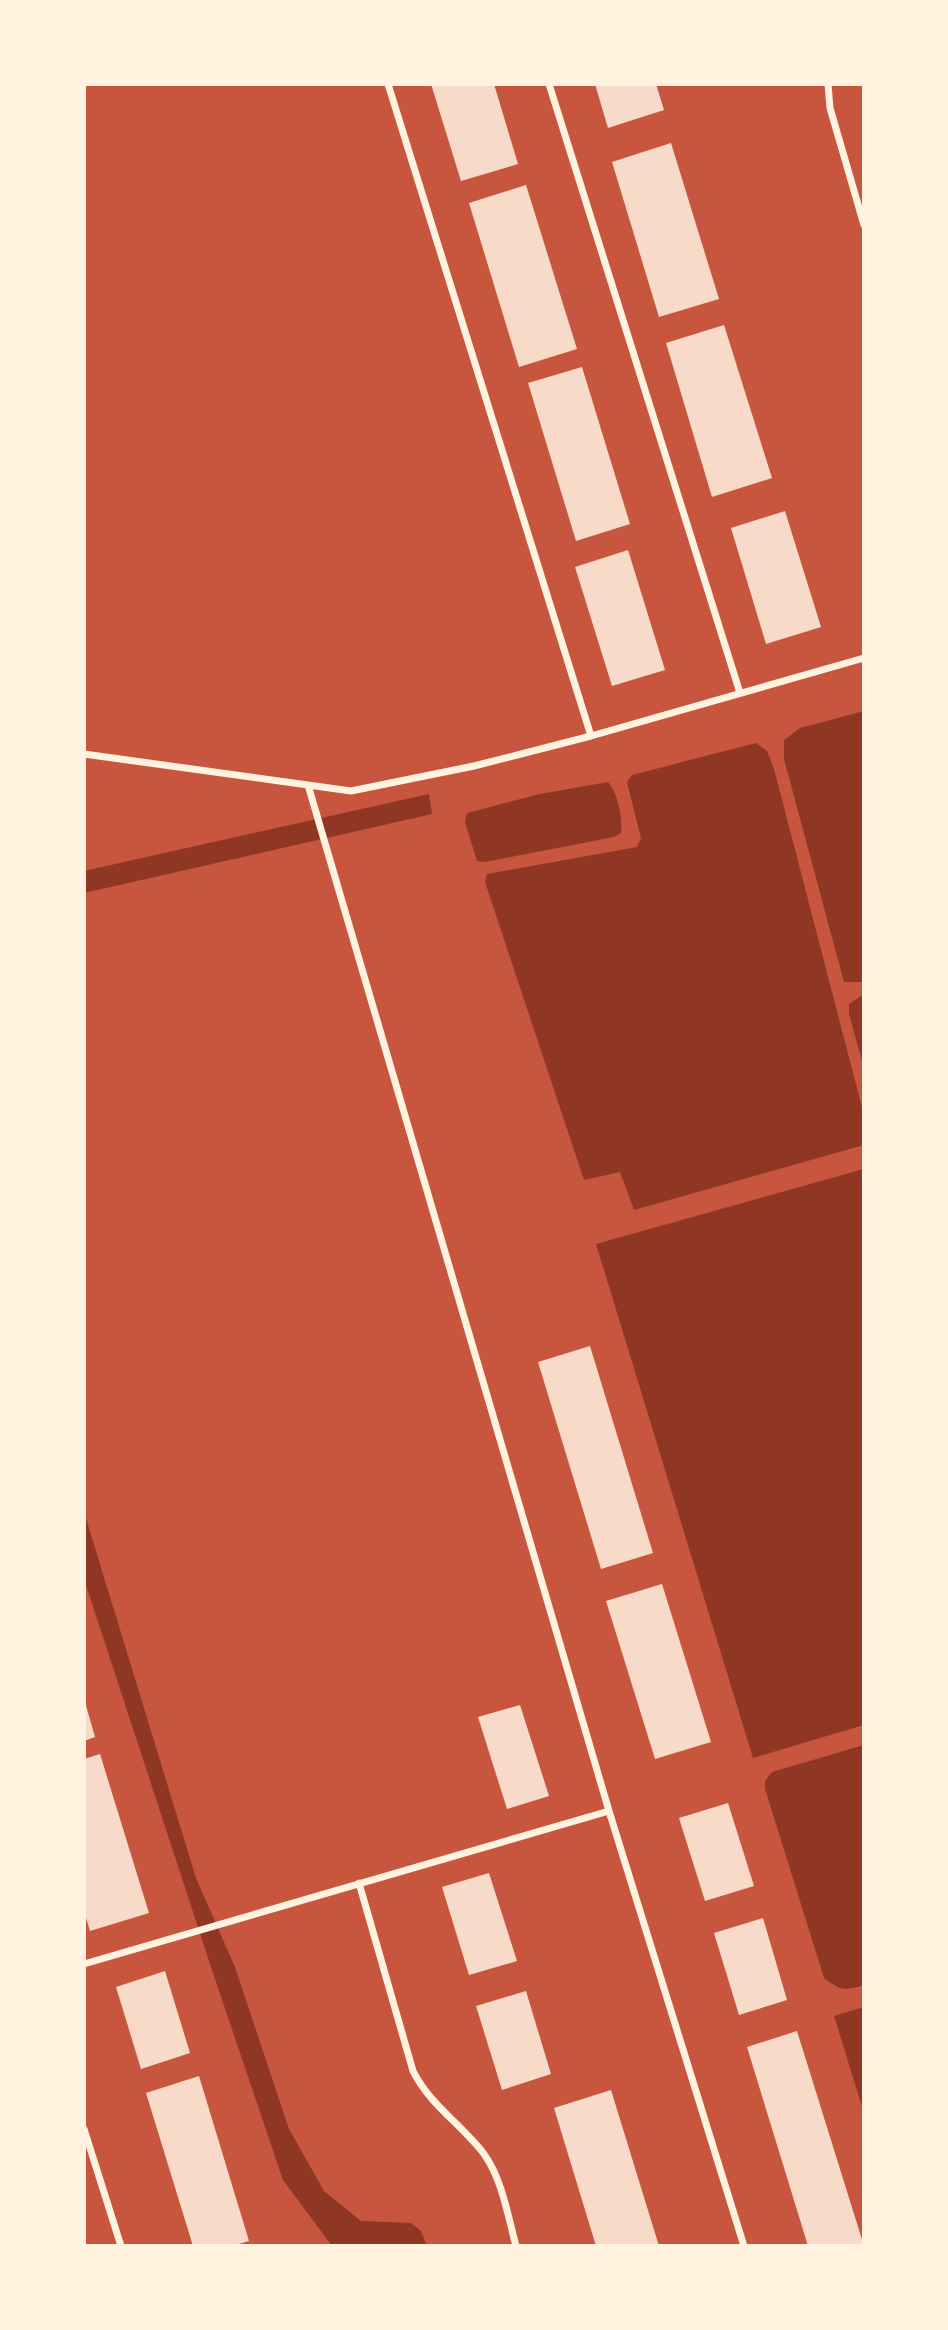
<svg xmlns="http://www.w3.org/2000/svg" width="948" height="2330" font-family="Poppins,sans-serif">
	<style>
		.water { fill: #8f3625 }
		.building { fill: #f7dbc8 }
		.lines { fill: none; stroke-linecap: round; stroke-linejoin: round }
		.minor { stroke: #fff3e0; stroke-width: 7 }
	</style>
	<rect width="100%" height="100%" fill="#c8553d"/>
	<path class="water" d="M864,711V982H844L784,759V740L800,728Z
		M756,743L767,751L774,769L864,1115V1145L634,1210L620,1172L584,1180L485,882L487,874L637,847L641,838L627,782L632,775Z
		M608,782C618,794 623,818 621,833L614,837L485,862L477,861L465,822L467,813L540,794Z
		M429,794L432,814L84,893V871Z
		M864,994V1068L849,1014V1004Z
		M864,1169V1725L753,1758L596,1244Z
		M84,1512L196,1878L235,1967L289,2129L324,2191L361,2221L411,2223L421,2231L427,2246H332L283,2180L212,1970L84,1579Z
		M864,1745V1985C844,1991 841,1991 824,1978L765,1789V1781L772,1772Z
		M864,2007V2113L834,2016Z"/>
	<path class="building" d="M431,84H494L518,164L461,181Z
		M595,84H656L664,110L608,128Z
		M671,143L719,299L659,317L612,162Z
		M526,185L577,349L519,367L469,203Z
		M724,325L772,478L712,497L666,343Z
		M582,367L630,524L576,541L528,383Z
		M785,511L821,627L766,644L731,528Z
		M628,550L665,670L612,686L575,567Z
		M590,1346L653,1553L601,1569L538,1362Z
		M662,1584L711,1742L655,1759L606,1601Z
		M85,1702L95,1737L84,1741V1703Z
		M520,1705L549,1796L507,1809L478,1717Z
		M100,1754L149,1913L90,1931L84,1911V1759Z
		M728,1803L754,1886L705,1901L679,1818Z
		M489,1873L517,1961L469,1975L442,1887Z
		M763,1918L787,2000L739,2015L714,1933Z
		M165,1971L190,2053L141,2069L116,1987Z
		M526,1991L551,2074L502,2090L476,2006Z
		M797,2031L864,2246H808L747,2047Z
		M199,2076L249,2241L232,2246H193L146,2093Z
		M611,2090L659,2246H596L554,2108Z"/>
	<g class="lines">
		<path class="minor" d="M388,84L591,736
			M549,84L740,693
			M828,84L830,108L864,225
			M84,754L351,791L474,766L591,736L864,658
			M308,785L609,1811L744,2246
			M359,1883L413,2071C430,2105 462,2125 484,2154C502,2179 508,2216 516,2246
			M84,1964L609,1811
			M84,2129L121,2246"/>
	</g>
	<rect width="948" height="2330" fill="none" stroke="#fff3e0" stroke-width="172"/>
</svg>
